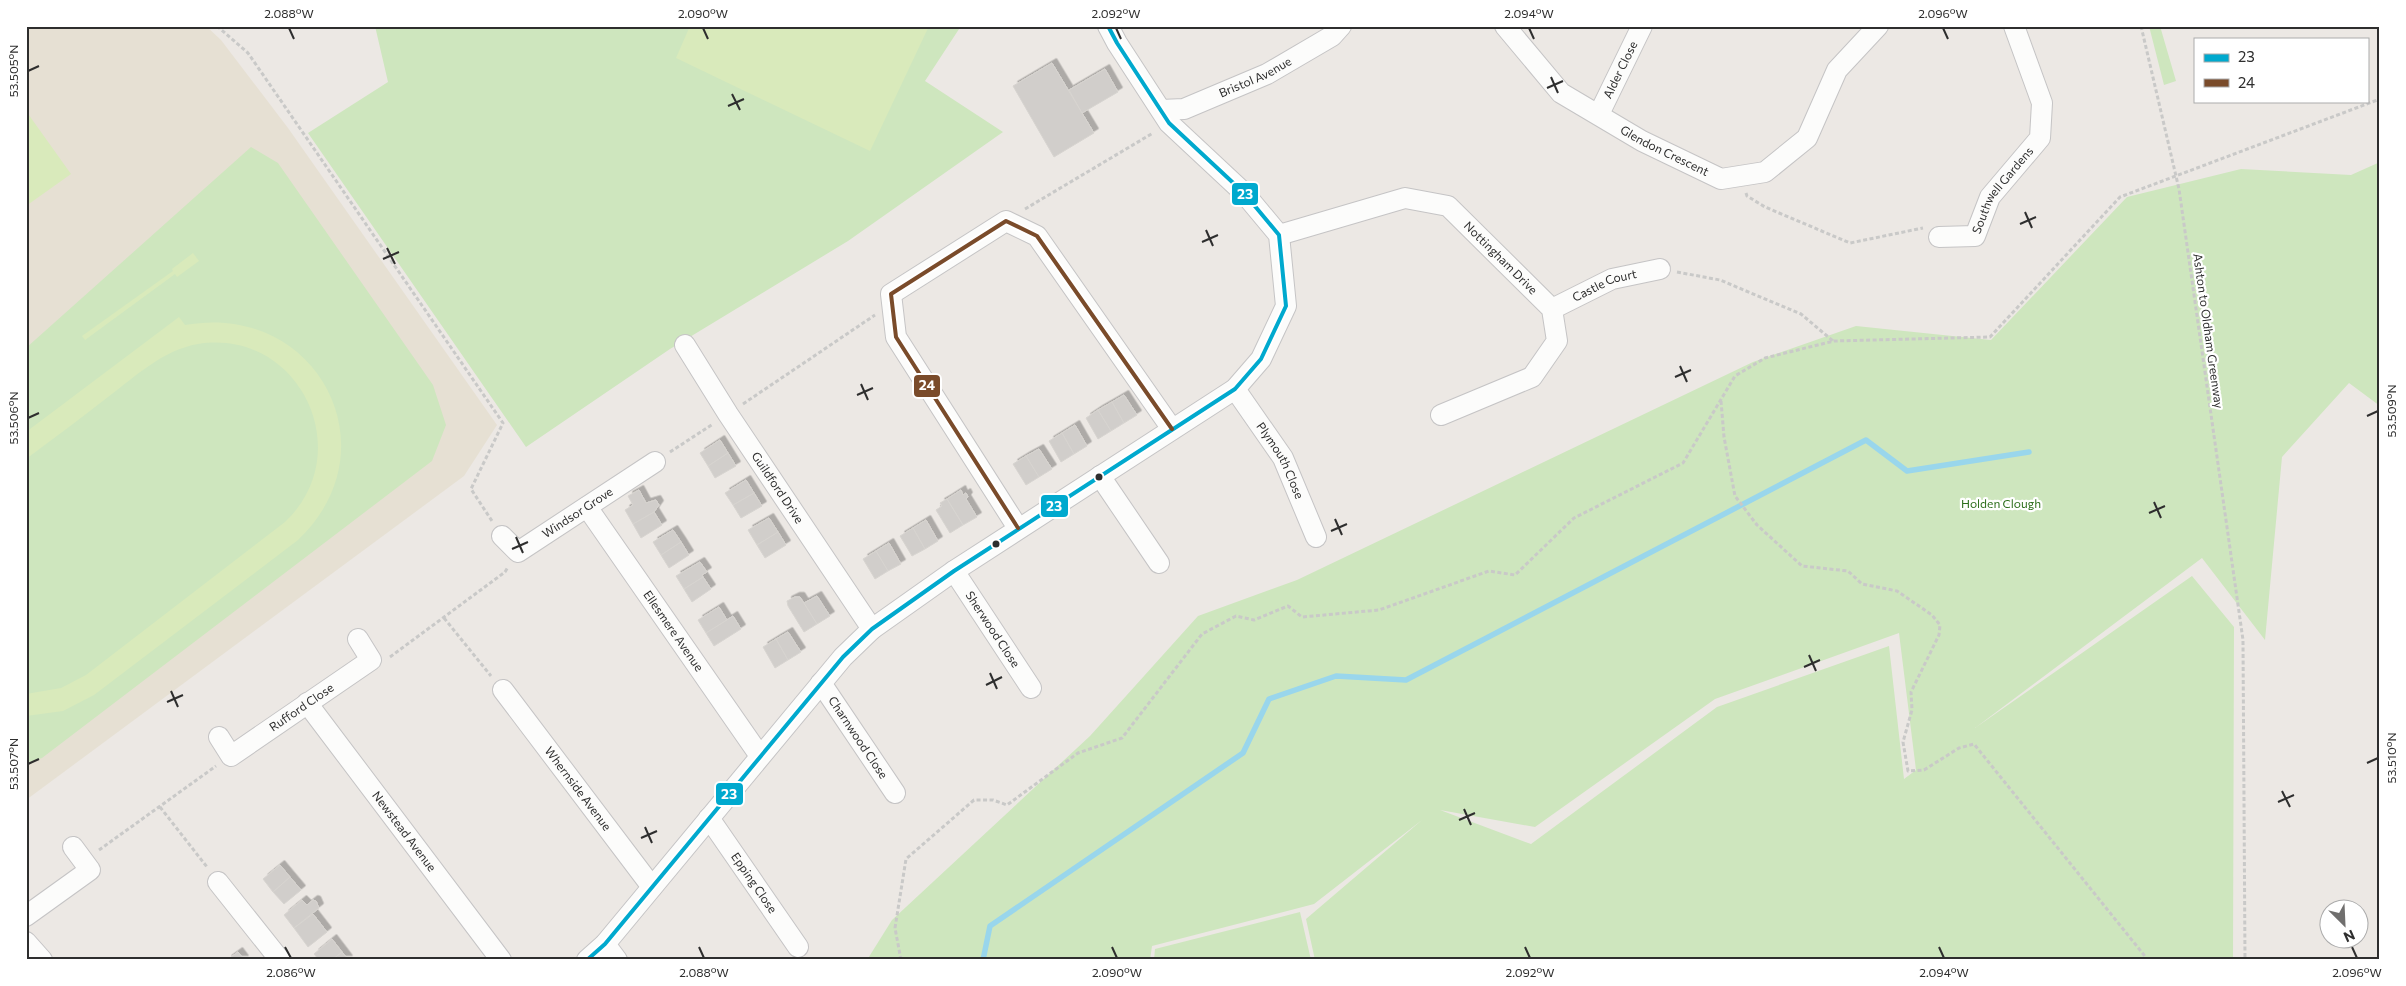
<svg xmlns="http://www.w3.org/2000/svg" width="2406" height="986" font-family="Commissioner,sans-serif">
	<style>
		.education { fill: #e6e0d3 }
		.green { fill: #cee6be; fill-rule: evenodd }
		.pitch { fill: #d9eabb }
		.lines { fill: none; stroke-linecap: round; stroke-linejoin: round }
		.stream { stroke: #99d6ec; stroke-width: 5.5 }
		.building { fill: #d1cecb; stroke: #d7d4d0; filter: url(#shadow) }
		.minor-casing { stroke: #c5c4c5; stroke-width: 22 }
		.path { stroke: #c9c9c8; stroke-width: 3; stroke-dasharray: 4 2.5; stroke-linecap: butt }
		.minor { stroke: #fcfcfb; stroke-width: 20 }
		.bus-1-casing { stroke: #fff; stroke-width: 8 }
		.bus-2-casing { stroke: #fff; stroke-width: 8 }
		.bus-1 { stroke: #00a9ce; stroke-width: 4 }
		.bus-2 { stroke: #7a4b2a; stroke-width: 4 }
		.ticks { fill: none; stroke: #2e2e2e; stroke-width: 2 }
		.bus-dot { fill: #2e2e2e; stroke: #fff; stroke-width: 2 }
		.labels { text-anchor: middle; stroke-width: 4.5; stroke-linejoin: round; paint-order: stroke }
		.street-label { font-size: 12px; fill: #2e2e2e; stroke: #fff }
		.park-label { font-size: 12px; fill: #2c6e1b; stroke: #fff }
		.line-badge { stroke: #fff; stroke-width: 2 }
		.badge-label { font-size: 14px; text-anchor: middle; font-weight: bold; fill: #fff }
		.neatline { fill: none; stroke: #2e2e2e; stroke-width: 2 }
		.ticks-label { font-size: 12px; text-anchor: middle; fill: #2e2e2e }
	</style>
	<defs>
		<filter id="shadow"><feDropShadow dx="4.5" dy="-4.5" stdDeviation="0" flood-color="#0004"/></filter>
	</defs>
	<rect width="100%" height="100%" fill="#ece8e4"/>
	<path class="education" d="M26,26H206L221,40L288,128L497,425L464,476L26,800Z"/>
	<path class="green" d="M375,26H961L925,81L1003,132L848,241L670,349L526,447L308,133L388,82Z
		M2149,26H2160L2176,81L2164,85Z
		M251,147L278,163L433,385L446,425L432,461L42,758L26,763V348Z
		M2380,162V406L2349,383L2282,457L2265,640L2202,558L1975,728L2192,576L2234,627L2233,960H1315L1306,919L1422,820L1314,904L1152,946L1150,960H867L892,920L1090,736L1198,616L1297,580L1753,362L1856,326L1991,340L2127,197L2241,169L2351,175ZM1899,633L1916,770L1904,779L1889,646L1717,707L1531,844L1440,810L1535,827L1715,699Z
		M1300,912L1311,960H1154L1155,949Z"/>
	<path class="pitch" d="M690,26H929L870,151L676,58Z
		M26,111L71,174L26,206Z
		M193,253L199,261L177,277L175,274L85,340L82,336L173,271L172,269Z
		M179,317L185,325C316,301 395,448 298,540L94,695L63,711L26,716V694L61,688L86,675L285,522C359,452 299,328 198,344C163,350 136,376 108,397C81,418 53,439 26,459V432Z"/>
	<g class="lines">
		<path class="stream" d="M983,960L990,926L1243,753L1269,699L1336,676L1406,680L1866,440L1907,471L2029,452"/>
	</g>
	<path class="building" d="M1052,63L1094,133L1054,157L1013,86Z
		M1105,69L1118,92L1082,113L1069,90Z
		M1124,395L1137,415L1124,423L1112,402Z
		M1112,402L1124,423L1111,431L1098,410Z
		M1098,410L1111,431L1098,439L1086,418Z
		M1075,425L1087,446L1074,454L1062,433Z
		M1062,433L1074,454L1061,462L1049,441Z
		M720,440L728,453L708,466L700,453Z
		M1039,449L1052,469L1039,477L1026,456Z
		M728,453L736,466L715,478L708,466Z
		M1026,456L1039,477L1026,485L1013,464Z
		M746,480L754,493L733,505L725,493Z
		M639,490L646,503L656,500L659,505L654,512L633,524L625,510L633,505L628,496Z
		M961,490L963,495L966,493L968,497L966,499L977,517L963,525L947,499Z
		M754,493L762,506L741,518L733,505Z
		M947,499L963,525L950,533L936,510L942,506L940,503Z
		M654,512L662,525L641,538L633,524Z
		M769,518L778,532L757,545L748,530Z
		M926,520L938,541L925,549L913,528Z
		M913,528L925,549L912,556L900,536Z
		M673,530L681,542L661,555L653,542Z
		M778,532L786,545L765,558L757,545Z
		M681,542L689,555L669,568L661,555Z
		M889,543L901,564L888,571L876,551Z
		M876,551L888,571L875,579L863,559Z
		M700,562L707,572L702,575L703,577L684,589L676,576Z
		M703,577L711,589L692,602L684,589Z
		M817,596L830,616L817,624L804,603Z
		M795,597H800L817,624L804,632L788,606L787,601Z
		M719,607L727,620L706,633L698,620Z
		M733,616L741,629L714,646L706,633Z
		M788,632L801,652L788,660L776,639Z
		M776,639L788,660L775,668L763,647Z
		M280,865L290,877L273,892L263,879Z
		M290,877L301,890L284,904L273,892Z
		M302,900L307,905L313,900L316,901L319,908L294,928L284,915Z
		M313,914L327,932L308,947L294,928Z
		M332,939L342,952L332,960H319L314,954Z
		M238,952L244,960H227Z
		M342,952L348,960H332Z"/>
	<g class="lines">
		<g class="minor-casing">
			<g id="minor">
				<path id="s1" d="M1505,26L1561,93L1642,141L1721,179L1765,172L1807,138L1837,70L1878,26"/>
				<path id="s2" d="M1161,110L1184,109L1267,74L1332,36L1341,26"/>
				<path id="s3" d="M1599,114L1642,26"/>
				<path id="s4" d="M1279,235L1405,198L1448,206L1552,309L1557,341L1532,377L1441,415"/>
				<path id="s5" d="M1939,237L1975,236L1990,197L2040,138L2042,103L2014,26"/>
				<path id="s6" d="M1552,309L1612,279L1660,269"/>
				<path id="s7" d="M685,345L728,414L872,629"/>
				<path id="s8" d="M1235,389L1283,458L1316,537"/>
				<path d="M1100,476L1159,563"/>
				<path id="s9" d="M587,507L760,756"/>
				<path d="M1018,528L896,337L891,294L1006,221L1037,236L1172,429"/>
				<path id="s10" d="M502,536L518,552L655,462"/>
				<path id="s11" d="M954,571L1031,688"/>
				<path id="s12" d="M821,683L895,793"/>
				<path id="s13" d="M503,690L652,887"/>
				<path id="s14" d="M307,703L501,960"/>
				<path id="s15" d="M219,737L231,756L371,660L358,639"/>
				<path id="s16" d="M709,818L798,947"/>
				<path d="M218,882L280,960"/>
				<path d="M26,916L90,870L73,847"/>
				<path d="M26,942L42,960"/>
				<path d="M605,944L617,960"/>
				<path d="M587,960L605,944L843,657L872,629L954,571L1235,389L1261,359L1286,306L1279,235L1244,193L1169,123L1117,43L1108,26"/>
			</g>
		</g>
		<path class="path" d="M217,26L248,53L503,423L471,489L492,521
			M2141,26L2179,189L2243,640L2245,960
			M1746,193L1747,196L1765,207L1850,243L1923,228
			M1025,209L1153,133
			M1677,272L1720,280L1801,314L1833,341
			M1721,401L1724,437L1735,496L1757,525L1802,566L1848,571L1862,584L1897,591L1932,615L1940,625L1939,635L1911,692L1912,710L1903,742L1908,771L1924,770L1959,748L1974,744L2148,960
			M743,404L875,315
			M670,452L713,424
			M444,618L491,676
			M390,657L505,572L508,567
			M160,807L207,867
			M99,850L216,766
			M901,960L895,928L906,859L974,800H993L1007,805L1078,753L1122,738L1202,634L1236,616L1254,620L1288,606L1302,617L1379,610L1489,571L1515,575L1574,518L1683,463L1735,376L1765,358L1834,341L1990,337L2120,197L2380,99"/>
		<use href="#minor" class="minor"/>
		<g class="bus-1-casing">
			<path id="bus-1" d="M587,960L605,944L843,657L872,629L954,571L1235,389L1261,359L1286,306L1279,235L1244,193L1169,123L1117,43L1108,26"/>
		</g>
		<g class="bus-2-casing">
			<path id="bus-2" d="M1018,528L896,337L891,294L1006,221L1037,236L1172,429"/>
		</g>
		<use href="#bus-1" class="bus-1"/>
		<use href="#bus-2" class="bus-2"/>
	</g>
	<path class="ticks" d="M289,28L294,39M703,28L708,39M1116,28L1121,39M1529,28L1534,39M1943,28L1948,39M28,71L39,66M1551,77L1558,93M1547,88L1563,81M732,94L740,110M728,106L744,99M2025,212L2032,228M2020,224L2036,217M1206,230L1213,246M1202,242L1218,235M387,248L395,264M383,259L399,252M1680,366L1687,382M1675,377L1691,370M861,384L868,400M857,395L873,388M2367,416L2378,411M28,418L39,413M2154,502L2161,518M2149,513L2165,506M1335,519L1342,535M1331,531L1347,524M516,537L523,553M512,549L528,542M1809,655L1816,671M1804,667L1820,660M990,673L997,689M986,685L1002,677M171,691L178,707M167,702L183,695M2367,763L2378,758M28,764L39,759M2282,791L2290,807M2278,802L2294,795M1464,809L1471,825M1459,820L1475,813M645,827L652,843M641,838L657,831M285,947L291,958M699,947L704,958M1112,947L1117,958M1525,947L1530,958M1939,947L1944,958M2352,947L2357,958"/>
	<g class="bus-dot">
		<circle cx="1099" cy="477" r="4.5"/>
		<circle cx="996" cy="544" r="4.5"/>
	</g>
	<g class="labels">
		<g class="street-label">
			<text dy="4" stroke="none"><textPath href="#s3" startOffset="49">Alder Close</textPath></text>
			<text dy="4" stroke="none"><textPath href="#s2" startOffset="101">Bristol Avenue</textPath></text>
			<text dy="4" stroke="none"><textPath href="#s1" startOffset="206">Glendon Crescent</textPath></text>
			<text dy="4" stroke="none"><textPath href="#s5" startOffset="90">Southwell Gardens</textPath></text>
			<text dy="4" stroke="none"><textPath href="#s4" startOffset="249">Nottingham Drive</textPath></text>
			<text dy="4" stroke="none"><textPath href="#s6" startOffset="58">Castle Court</textPath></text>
			<text transform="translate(2208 331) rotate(82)" y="4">Ashton to Oldham Greenway</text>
			<text dy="4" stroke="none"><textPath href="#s8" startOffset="85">Plymouth Close</textPath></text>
			<text dy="4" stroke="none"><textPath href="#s7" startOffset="170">Guildford Drive</textPath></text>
			<text dy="4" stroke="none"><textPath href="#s10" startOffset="94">Windsor Grove</textPath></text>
			<text dy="4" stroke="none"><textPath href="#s11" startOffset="70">Sherwood Close</textPath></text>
			<text dy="4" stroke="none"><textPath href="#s9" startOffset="151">Ellesmere Avenue</textPath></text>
			<text dy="4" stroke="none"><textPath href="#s15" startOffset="108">Rufford Close</textPath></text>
			<text dy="4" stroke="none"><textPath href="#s12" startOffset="66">Charnwood Close</textPath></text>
			<text dy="4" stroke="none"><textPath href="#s13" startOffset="124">Whernside Avenue</textPath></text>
			<text dy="4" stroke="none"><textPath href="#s14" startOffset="161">Newstead Avenue</textPath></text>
			<text dy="4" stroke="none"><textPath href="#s16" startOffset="79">Epping Close</textPath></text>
		</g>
		<g class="park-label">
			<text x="2001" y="508">Holden Clough</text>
		</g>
	</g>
	<g class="line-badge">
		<rect x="1231" y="182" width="28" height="24" rx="5" fill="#00a9ce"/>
		<rect x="913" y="374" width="28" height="24" rx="5" fill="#7a4b2a"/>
		<rect x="1040" y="494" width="29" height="24" rx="5" fill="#00a9ce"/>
		<rect x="715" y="782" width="29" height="24" rx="5" fill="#00a9ce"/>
	</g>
	<g class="badge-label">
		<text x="1245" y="199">23</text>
		<text x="927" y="390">24</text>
		<text x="1054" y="511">23</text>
		<text x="729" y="799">23</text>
	</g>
	<rect width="2406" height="986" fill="none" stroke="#ffffff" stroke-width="55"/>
	<rect x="2194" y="38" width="175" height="65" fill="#ffffff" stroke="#ababab"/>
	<rect x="2204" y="54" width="25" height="8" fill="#00a9ce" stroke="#ababab"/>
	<text x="2238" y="62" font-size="15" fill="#2e2e2e">23</text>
	<rect x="2204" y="79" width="25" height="8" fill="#7a4b2a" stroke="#ababab"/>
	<text x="2238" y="88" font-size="15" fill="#2e2e2e">24</text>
	<g transform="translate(2344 924) rotate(156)"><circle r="24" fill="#ffffff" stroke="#ababab"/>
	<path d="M0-4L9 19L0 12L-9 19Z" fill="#706f6e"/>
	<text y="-8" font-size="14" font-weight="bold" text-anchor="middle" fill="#2e2e2e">N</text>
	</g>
	<rect x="28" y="28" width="2350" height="930" class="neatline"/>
	<g class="ticks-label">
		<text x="289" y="18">2.088°W</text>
		<text x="703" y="18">2.090°W</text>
		<text x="1116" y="18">2.092°W</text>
		<text x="1529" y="18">2.094°W</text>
		<text x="1943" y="18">2.096°W</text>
		<text transform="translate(14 71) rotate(-90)" y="4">53.505°N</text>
		<text transform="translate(2392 411) rotate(-90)" y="4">53.509°N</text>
		<text transform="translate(14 418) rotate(-90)" y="4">53.506°N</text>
		<text transform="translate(2392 758) rotate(-90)" y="4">53.510°N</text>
		<text transform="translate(14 764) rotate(-90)" y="4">53.507°N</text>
		<text x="291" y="977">2.086°W</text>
		<text x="704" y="977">2.088°W</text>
		<text x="1117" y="977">2.090°W</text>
		<text x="1530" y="977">2.092°W</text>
		<text x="1944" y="977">2.094°W</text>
		<text x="2357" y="977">2.096°W</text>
	</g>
</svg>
